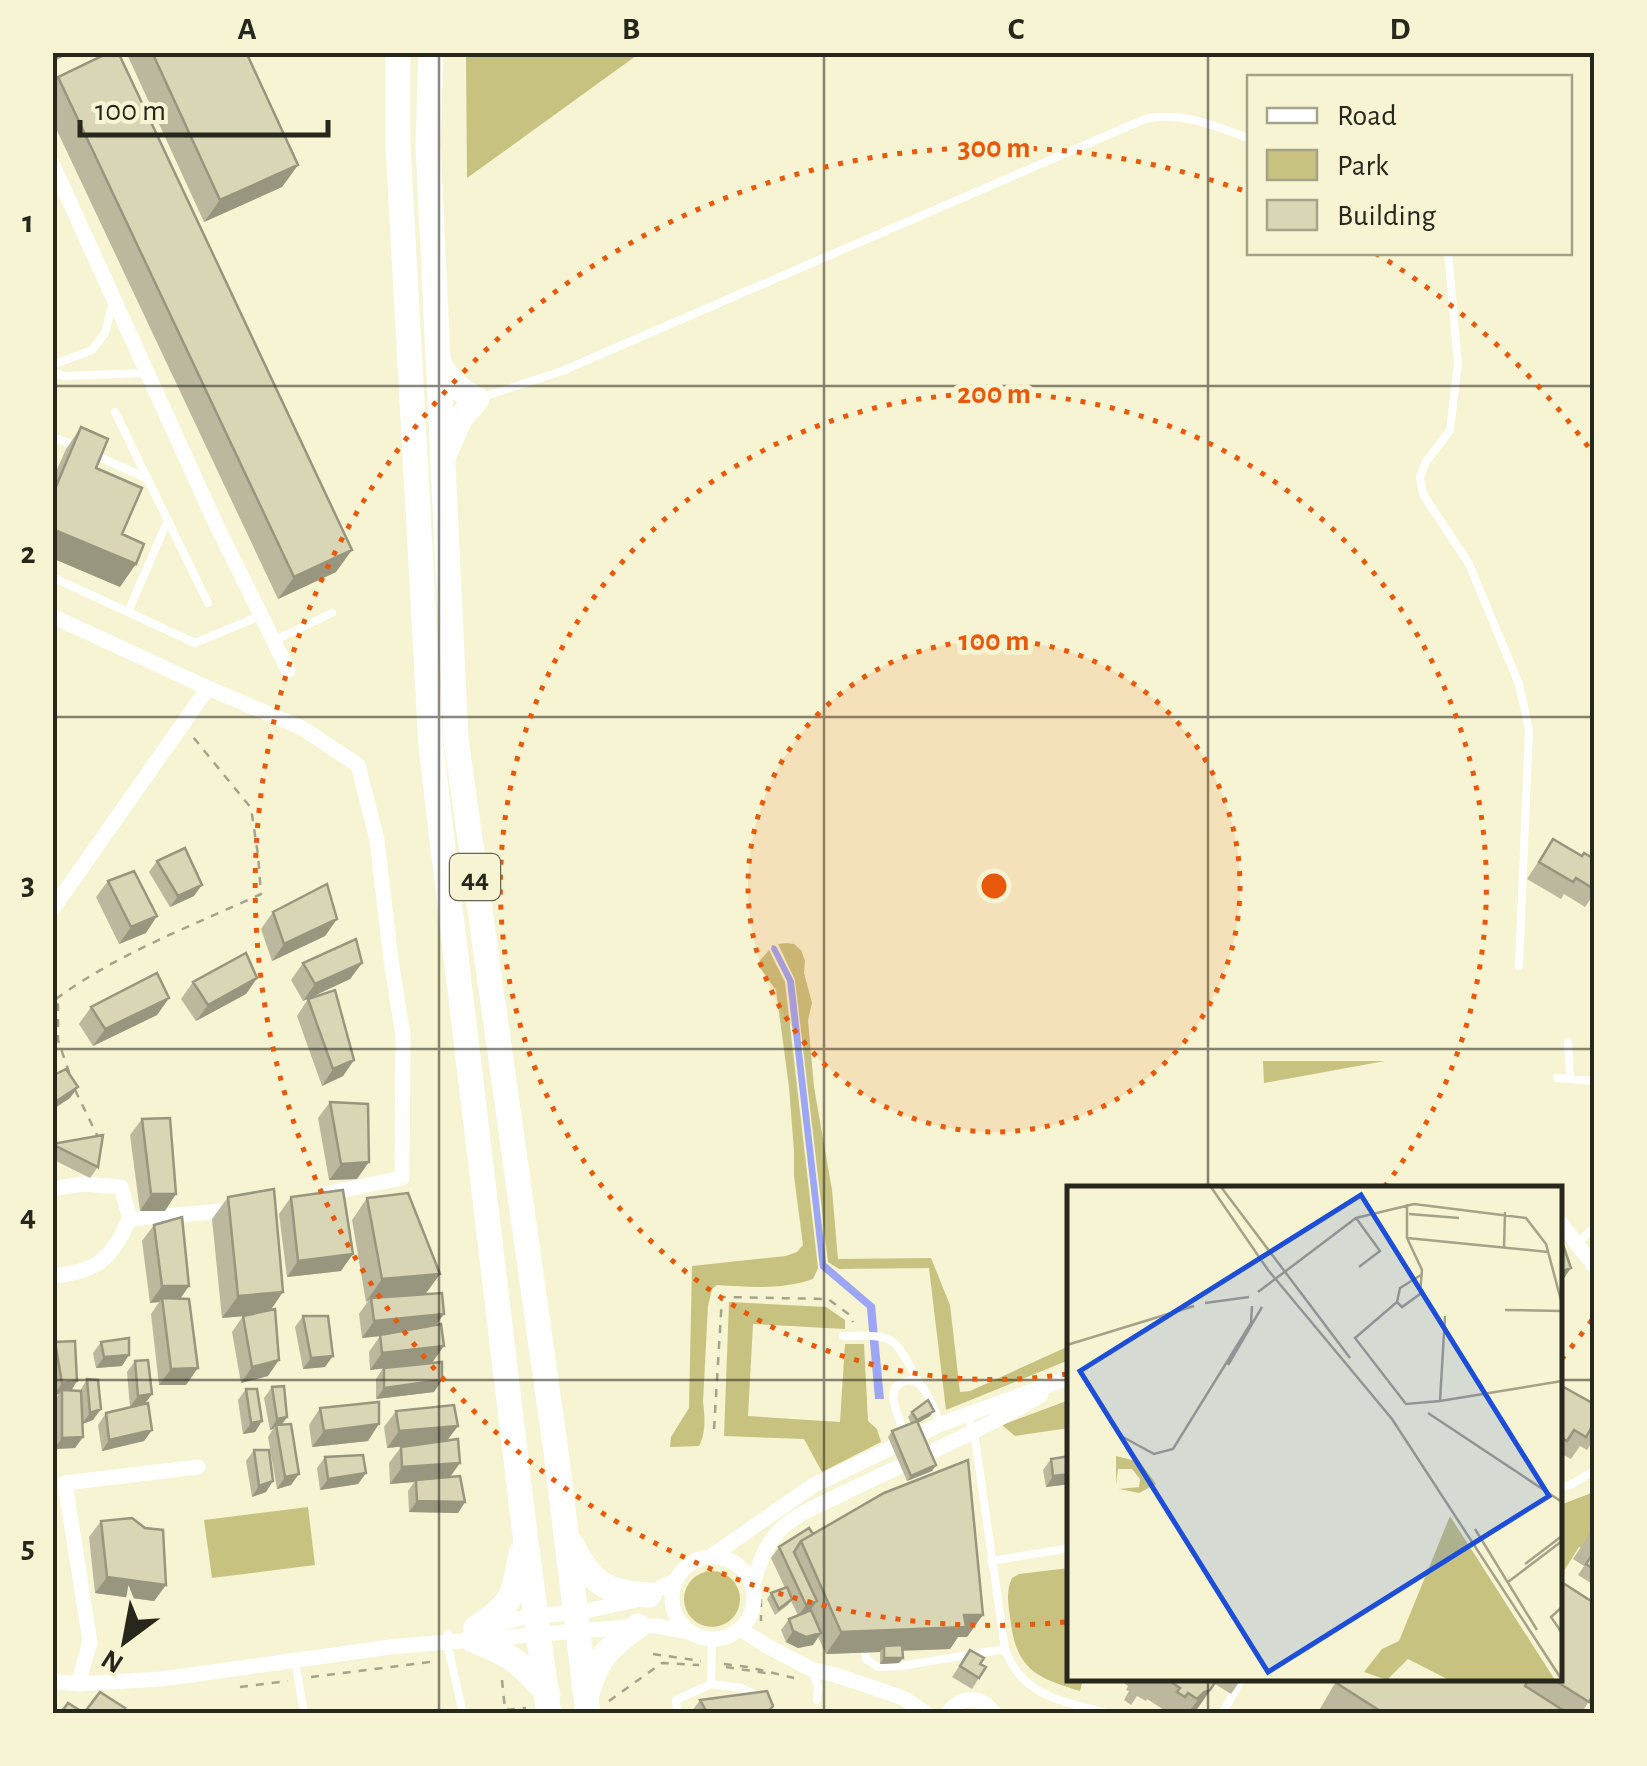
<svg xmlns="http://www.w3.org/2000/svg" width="1647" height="1766" font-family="'Alegreya Sans',sans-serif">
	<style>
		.green { fill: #c8c281 }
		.water { fill: #9da6f5 }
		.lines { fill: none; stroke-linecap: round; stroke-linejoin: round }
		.path { stroke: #a5a38a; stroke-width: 2.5; stroke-dasharray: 8 8; stroke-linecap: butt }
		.service { stroke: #fff; stroke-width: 8 }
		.minor { stroke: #fff; stroke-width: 15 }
		.trunk { stroke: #fff; stroke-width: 25 }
		.wall { fill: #bbb89d }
		.shaded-wall { fill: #98967f }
		.building { fill: #d9d6b6; stroke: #98967f; stroke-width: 2.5 }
		.grid { fill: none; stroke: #28271b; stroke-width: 2.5; stroke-opacity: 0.55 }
		.ring { fill: none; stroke: #e8590c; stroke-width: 5; stroke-dasharray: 5 10 }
		.labels { text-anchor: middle; stroke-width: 10; stroke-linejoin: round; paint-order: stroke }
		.shield { fill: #f6f4d2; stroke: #666452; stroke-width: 2.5 }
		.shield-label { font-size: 28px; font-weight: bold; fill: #28271b }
		.inset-road { fill: none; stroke: #a4a289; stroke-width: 2.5 }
		.view { fill: #1d4ed8; fill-opacity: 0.15; stroke: #1d4ed8; stroke-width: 5 }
		.inset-edge { fill: none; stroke: #28271b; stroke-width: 5 }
		.centre { fill: #e8590c; stroke: #f6f4d2; stroke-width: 5 }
		.ring-label { font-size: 30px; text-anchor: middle; font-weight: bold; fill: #e8590c; stroke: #f6f4d2; stroke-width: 10; stroke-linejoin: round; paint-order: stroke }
		.neatline { fill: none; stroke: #28271b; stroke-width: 4 }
		.grid-label { font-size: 32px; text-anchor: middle; font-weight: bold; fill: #28271b }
	</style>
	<rect width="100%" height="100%" fill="#f6f4d2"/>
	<path class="green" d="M466,52H640V53L467,178Z
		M786,943L794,944L801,950L805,961L804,973L812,1003L808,1020L814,1087L832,1190L838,1259L931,1258L950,1305L960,1392L970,1391L1069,1346V1360L946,1410L929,1268L839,1269L828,1262L795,980L778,944Z
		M769,950L785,982L818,1268L813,1279C782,1290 749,1287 717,1285L712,1289L708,1306L703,1402C705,1417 706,1433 699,1446L670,1447L671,1437L689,1408L692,1266L786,1256L797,1252L803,1245L794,1176V1151L789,1087L776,990L757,964Z
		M1263,1061H1385L1264,1083Z
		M729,1302L826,1307L845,1320V1329L753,1324L748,1416L840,1422L845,1344H864L868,1421L877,1429L881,1442L822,1472L804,1439L724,1436Z
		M1069,1400V1428L1015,1436L1002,1425Z
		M1594,1492V1533L1585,1549L1579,1547L1562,1574L1560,1573V1505Z
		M308,1507L315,1565L212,1578L204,1520Z
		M1069,1568L1070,1678L1083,1679L1080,1691C1033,1677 1016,1668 1010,1617C1008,1603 1006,1591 1012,1578L1019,1574Z
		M684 1599a28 28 0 1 1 56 0a28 28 0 1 1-56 0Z"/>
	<path class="water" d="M772,945L776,946L794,981L826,1263L875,1305L884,1399H875L867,1308L820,1268L787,981L771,949Z"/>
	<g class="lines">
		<path class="path" d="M52,988L58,1005V1040L71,1078
			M56,999C118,953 192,926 261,894L258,855L251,808L193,737
			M75,1090L98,1137
			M714,1429L722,1297L828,1299L850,1315L853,1322
			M681,1564L696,1555
			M761,1599V1621
			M653,1654L701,1661
			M724,1664L748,1667L794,1678
			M726,1667L772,1674
			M311,1677L437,1661
			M502,1680L505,1710L526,1708
			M240,1687L288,1681
			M609,1701L662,1663L699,1665"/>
		<path class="service" d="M1448,252L1458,364L1450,430L1426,462L1420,477L1423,494L1469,564L1519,684L1529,730L1519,966
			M52,365L92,350L105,333L113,302
			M52,372L64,376L147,373
			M480,398L562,371L1145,119C1182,111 1215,126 1250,139
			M115,412L208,603
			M52,442L59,439L76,446
			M93,454L148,479
			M52,577L195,643L260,616
			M128,612L168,520
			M273,641L332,613
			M1568,1042L1570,1079
			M1557,1078L1594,1081
			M1578,1243L1594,1228
			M843,1336C898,1335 892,1335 919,1382
			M966,1414L974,1432L1005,1649C1021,1697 1066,1702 1110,1714
			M905,1436C902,1424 894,1409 893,1397C893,1391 896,1386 901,1383C923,1369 934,1411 941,1424
			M1560,1488L1570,1485L1594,1471
			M991,1561L1070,1548
			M448,1634L447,1642L463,1714
			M865,1652L866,1659L878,1667L901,1666L1005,1649
			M295,1660L304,1714
			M811,1669L818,1686L817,1700
			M711,1684L712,1639
			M677,1714L676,1700L711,1684L742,1688L766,1701L768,1714
			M1222,1714L1242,1678"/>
		<path class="minor" d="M52,163L215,522L288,670
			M52,616L208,688L52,910
			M208,688L302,728L358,765L377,840L391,960L403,1036L402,1178L325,1194
			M52,1189L83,1184L121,1187L130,1219L234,1210
			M1560,1222L1594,1266
			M52,1276C100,1271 109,1260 130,1219
			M672 1598a41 41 0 1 1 82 0a41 41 0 1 1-82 0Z
			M710,1557L814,1485L941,1424L1068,1378
			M752,1587C758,1567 764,1547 779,1531C796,1513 823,1504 846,1492C911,1460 978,1433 1041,1395
			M487,1626L536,1615L576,1613L637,1600L676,1580
			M740,1629L767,1646L811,1669L842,1677L903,1698L927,1714
			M52,1681L78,1684L162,1679L390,1647L638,1626H656L689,1632
			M78,1684L90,1642L65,1483L198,1467
			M947,1714C961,1695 981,1695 995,1714"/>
		<path class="trunk" d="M398,52V146L431,747L525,1535L549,1714
			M431,52L428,145L456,739L556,1452L588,1714
			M439,362C448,381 458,390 477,399L460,419L445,453
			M572,1545C591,1583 606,1593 649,1595
			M476,1628C514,1603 512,1598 521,1554
			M473,1640C512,1655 521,1663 548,1694
			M588,1691C597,1658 611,1645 638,1626"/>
	</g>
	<path class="wall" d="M126,52H246L298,165L282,187L204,222Z
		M58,77L336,572L278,599L52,120V85Z
		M81,427L122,534L120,587L52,558V481L66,449Z
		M1553,839L1582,856L1594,859V894L1585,907L1564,894L1561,899L1527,879Z
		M157,861L194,896L170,907L149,872Z
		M108,881L146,933L119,944L96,897Z
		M273,912L337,919L325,936L272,961L261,929Z
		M303,963H362L350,979L303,1001L291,980Z
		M257,978L246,994L196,1021L181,999L193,982Z
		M169,998L157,1015L93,1046L79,1024L91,1007Z
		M308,999L354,1060L343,1076L322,1086L297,1016Z
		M330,1102L357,1179L329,1180L318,1118Z
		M142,1119L165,1211H140L130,1135Z
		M52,1144L98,1167L90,1178L52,1159Z
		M228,1197L270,1310L268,1376L241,1383L232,1332L243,1316L222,1318L212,1219Z
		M291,1197L341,1271L287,1277L279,1214Z
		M367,1198L440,1274L425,1294L444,1314L436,1325L432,1363L434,1392L376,1399V1379L383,1368L370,1370L369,1352L380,1336L362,1338L359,1314L368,1301L366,1302L352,1220Z
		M154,1225L189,1286L180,1298L186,1385H159L151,1314L159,1302L150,1303L142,1241Z
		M303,1316L325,1367L303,1369L295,1327Z
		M55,1342L71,1390L80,1391L87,1379L93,1420L83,1424V1437L75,1448L54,1449V1401L59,1394L54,1395L52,1385V1345Z
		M101,1342L122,1366L96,1368L93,1353Z
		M135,1361L152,1394L145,1403L152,1430L144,1441L102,1451L98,1425L106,1413L130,1407L127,1372Z
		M1560,1385L1594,1404V1438L1587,1450L1580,1446L1571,1459L1560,1453Z
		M272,1387L287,1417L282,1425L291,1485L277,1489L268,1437L273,1429L270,1430L264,1398Z
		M246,1389L262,1421L255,1432L243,1434L238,1400Z
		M320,1408L368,1441L312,1447L309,1425Z
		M396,1411L458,1426L447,1440L451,1477L465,1502L458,1513L409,1512L408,1491L414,1482L390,1484L389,1463L401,1447L405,1446L387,1448L384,1427Z
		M912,1412L930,1416L918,1423L936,1465L932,1471L907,1481L888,1437L892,1431L911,1423L908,1417Z
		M254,1450L266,1492L252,1497L246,1461Z
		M1070,1456V1484L1046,1487L1043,1470L1051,1459Z
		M325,1457L366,1473L358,1484L320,1490L317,1468Z
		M101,1521L166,1585L154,1601L95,1593L89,1537Z
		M1594,1527V1585L1578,1575L1584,1566L1573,1559Z
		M813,1534L967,1637H958L950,1649L902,1651L903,1658L899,1663L880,1664V1652L826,1654L818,1637L813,1645L798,1648L786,1642L781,1630L789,1619L798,1615L791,1601L788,1605L775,1615L767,1599L771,1593L785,1588L771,1558L779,1547Z
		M970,1650L980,1664L986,1667L972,1689L952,1677Z
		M1126,1678H1242L1231,1694L1215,1684L1195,1712L1190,1714H1162L1164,1710L1147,1699L1146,1701L1137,1696L1131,1705L1124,1700L1129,1691L1126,1690L1128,1686L1123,1682Z
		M1338,1678H1560L1594,1693L1581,1714H1317Z
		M700,1700L773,1706L768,1714H690Z"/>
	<path class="shaded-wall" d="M52,52H73L52,62Z
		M298,165L282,187L204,222L220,200Z
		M52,529L136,564L120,587L52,558Z
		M352,550L336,572L278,599L294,577Z
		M202,885L194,896L170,907L178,896Z
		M157,916L146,933L119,944L131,927Z
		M337,919L325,936L272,961L284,944Z
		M362,963L350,979L303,1001L315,984Z
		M257,978L246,994L196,1021L208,1005Z
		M169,998L157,1015L93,1046L105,1029Z
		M354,1060L343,1076L322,1086L333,1069Z
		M78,1087L70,1098L52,1110V1104Z
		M369,1162L357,1179L329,1180L341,1164Z
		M151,1194H176L165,1211H140Z
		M353,1254L341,1271L287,1277L298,1261Z
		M1571,1268L1560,1284V1272Z
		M440,1274L424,1296L371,1298L366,1302L382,1279Z
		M162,1286H189L178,1302L162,1298L159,1302L150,1303Z
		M283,1292L268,1314L222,1318L238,1296Z
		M444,1314L432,1330L362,1338L374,1321Z
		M444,1346L432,1363L370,1370L382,1353Z
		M129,1355L122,1366L96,1368L104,1357Z
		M333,1356L325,1367L303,1369L311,1358Z
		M279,1360L268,1376L241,1383L252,1367Z
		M198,1368L186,1385H159L171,1369Z
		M442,1380L434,1392L376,1399L384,1388Z
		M77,1381L70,1393L62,1390L59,1394L54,1395L62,1383Z
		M152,1394L144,1405L130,1407L138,1396Z
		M101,1409L93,1420L82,1424L90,1413Z
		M934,1411L930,1416L913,1426L917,1420Z
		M287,1417L279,1428L276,1425L273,1429L270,1430L277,1419Z
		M262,1421L255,1432L243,1434L251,1423Z
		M379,1424L368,1441L312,1447L324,1431Z
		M458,1426L446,1442L387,1448L399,1431Z
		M152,1430L144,1441L102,1451L109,1440Z
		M83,1437L75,1448L54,1449L62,1438Z
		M460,1463L448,1480H416L414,1482L390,1484L402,1467Z
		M936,1465L932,1471L907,1481L911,1476Z
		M366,1473L358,1484L320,1490L328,1479Z
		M299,1474L291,1485L277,1489L285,1477Z
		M1070,1474V1484L1046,1487L1053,1476Z
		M273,1481L266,1492L252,1497L259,1486Z
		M417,1501L465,1502L458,1513L409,1512Z
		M107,1577L166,1585L154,1601L95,1593Z
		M817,1601L809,1612L798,1616L806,1605Z
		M964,1615H983L967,1637H958L950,1649L884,1651V1646L880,1652L826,1654L841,1632Z
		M793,1631L821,1633L813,1645L798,1648L786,1642Z
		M884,1658H903L899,1663L880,1664Z
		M1210,1690L1195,1712L1187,1714L1204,1692Z"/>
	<path class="building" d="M110,52H118L352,550L294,577L58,77Z
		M152,52H246L298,165L220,200Z
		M81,427L108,439L96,468L142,488L122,534L144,544L136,564L52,529V496Z
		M1553,839L1582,856L1584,853L1594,859V889L1576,878L1573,882L1539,862Z
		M185,848L202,885L178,896L157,861Z
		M134,871L157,916L131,927L108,881Z
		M327,884L337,919L284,944L273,912Z
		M356,939L362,963L315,984L303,963Z
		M246,953L257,978L208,1005L193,982Z
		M157,973L169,998L105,1029L91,1007Z
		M335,990L354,1060L333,1069L308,999Z
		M66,1069L78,1087L52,1104V1076Z
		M330,1102L368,1104L369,1162L341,1164Z
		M170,1118L176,1194H151L142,1119Z
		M103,1135L98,1167L52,1144Z
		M274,1189L283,1292L238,1296L228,1197Z
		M343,1190L353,1254L298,1261L291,1197Z
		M408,1193L440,1274L382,1279L367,1198Z
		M182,1217L189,1286H162L154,1225Z
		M1560,1236L1571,1268L1560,1272Z
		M442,1293L444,1314L374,1321L371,1298Z
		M162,1298L189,1299L198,1368L171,1369Z
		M275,1309L279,1360L252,1367L243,1316Z
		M303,1316H328L333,1356L311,1358Z
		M441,1324L444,1346L382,1353L380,1335Z
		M129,1338V1355L104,1357L101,1342Z
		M75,1341L77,1381L62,1383L55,1342Z
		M148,1360L152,1394L138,1396L135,1361Z
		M442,1362V1380L384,1388V1368Z
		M87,1379L98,1380L101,1409L90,1413Z
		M1560,1385L1594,1404V1423L1586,1437L1574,1430L1567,1441L1560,1437Z
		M284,1386L287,1417L277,1419L272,1387Z
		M246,1389H257L262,1421L251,1423Z
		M62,1390L81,1391L83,1437L62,1438Z
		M928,1400L934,1411L917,1420L912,1412Z
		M379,1402V1424L324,1431L320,1408Z
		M148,1403L152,1430L109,1440L106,1413Z
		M454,1405L458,1426L399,1431L396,1411Z
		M917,1421L936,1465L911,1476L892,1431Z
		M291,1424L299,1474L285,1477L276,1425Z
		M458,1439L460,1463L402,1467L401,1447Z
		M254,1450H269L273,1481L259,1486Z
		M363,1455L366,1473L328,1479L325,1457Z
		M1070,1456V1474L1053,1476L1051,1459Z
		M968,1460L983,1615H964L966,1627L841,1632L801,1541L884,1493Z
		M460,1476L465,1502L417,1501L416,1480Z
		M132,1518L145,1528L163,1530L166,1585L107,1577L101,1521Z
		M809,1528L813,1534L801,1541L794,1552L817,1601L806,1605L779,1547Z
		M1592,1555L1594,1557V1569L1586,1564Z
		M1560,1581L1594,1603V1693L1589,1702L1551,1678H1560Z
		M787,1587L792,1599L779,1609L771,1593Z
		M811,1610L821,1633L806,1637L793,1631L789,1619Z
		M902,1645L903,1658H884V1646Z
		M970,1650L984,1658L980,1664L986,1667L979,1678L960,1666Z
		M1165,1678H1218L1210,1690L1204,1692L1197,1699L1188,1693L1185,1697L1177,1692L1180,1688Z
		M1341,1678H1529L1525,1686L1569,1714H1385L1338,1684Z
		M767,1691L773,1706L766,1714H708L700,1700Z
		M100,1692L125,1708L120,1714H60L68,1703L84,1713Z"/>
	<path class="grid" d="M439,52V1714M824,52V1714M1208,52V1188M52,386H1594M52,717H1594M52,1049H1594M52,1380H1070M1560,1380H1594M1208,1678V1714"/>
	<circle cx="994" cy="886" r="246" fill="#e8590c" fill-opacity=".12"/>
	<g class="ring">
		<circle cx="994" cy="886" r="246"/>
		<path d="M1067 1374A493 493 0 1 1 1385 1186"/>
		<path d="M1592 1320A739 739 0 0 1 1560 1361M1065 1622A739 739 0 1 1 1247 192M1375 253A739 739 0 0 1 1592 452"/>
	</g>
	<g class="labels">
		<rect class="shield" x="450" y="854" width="50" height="46" rx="8"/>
		<g class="shield-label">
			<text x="475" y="887">44</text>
		</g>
	</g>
	<g transform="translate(1067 1186)">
		<rect width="495" height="495" fill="#f6f4d2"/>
		<path d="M49,270L73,276L89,298L72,307L52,303L72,301L73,293L65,283H51L49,298ZM383,330L488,494H382L341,473L320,494L297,486L315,463L332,455Z" fill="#c8c281"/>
		<path class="inset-road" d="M144,1L201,84L325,233L495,494M154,1L283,172M340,18V52L355,84L353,108L335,121L330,116L288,152L339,218L373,215M342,28L392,32M289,32L313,65L292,81M340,52L481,66M437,63L438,26M191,106L289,32L347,18L459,32L479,58L495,118M330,116L333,102L354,89M138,117L182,111M438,124L495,125M378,130L373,215L495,195M0,159L127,120M161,179L195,121M361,227L495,316M54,250L87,268L106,263L184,137L185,120M408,343L470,444M458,378L495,350M441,396L495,355M495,421L484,431L495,447"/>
		<path class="view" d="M294,9L482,310L201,486L13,185Z"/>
		<rect width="495" height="495" class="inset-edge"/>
	</g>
	<circle cx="994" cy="886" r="15" class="centre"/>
	<g class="ring-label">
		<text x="994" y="157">300 m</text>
		<text x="994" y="403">200 m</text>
		<text x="994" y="650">100 m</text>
	</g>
	<rect width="1647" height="1766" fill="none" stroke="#f6f4d2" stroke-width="110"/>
	<rect x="1247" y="75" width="325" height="180" fill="#f6f4d2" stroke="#a4a289" stroke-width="2.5"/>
	<rect x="1267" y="108" width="50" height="15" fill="#ffffff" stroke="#a4a289" stroke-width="2.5"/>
	<text x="1337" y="125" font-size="30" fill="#28271b">Road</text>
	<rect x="1267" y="150" width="50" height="30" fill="#c8c281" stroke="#a4a289" stroke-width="2.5"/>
	<text x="1337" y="175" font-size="30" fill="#28271b">Park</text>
	<rect x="1267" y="200" width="50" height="30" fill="#d9d6b6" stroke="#a4a289" stroke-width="2.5"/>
	<text x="1337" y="225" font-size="30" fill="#28271b">Building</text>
	<g transform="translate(125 1641) rotate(212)" stroke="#f6f4d2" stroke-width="8" paint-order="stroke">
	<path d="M0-8L18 38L0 25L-18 38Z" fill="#28271b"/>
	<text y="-15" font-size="28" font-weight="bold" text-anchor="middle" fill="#28271b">N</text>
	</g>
	<path d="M80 120v15h248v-15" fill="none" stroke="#28271b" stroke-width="5"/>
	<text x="95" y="120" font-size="30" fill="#28271b" stroke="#f6f4d2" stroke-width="8" paint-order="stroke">100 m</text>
	<rect x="55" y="55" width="1537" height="1656" class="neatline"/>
	<g class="grid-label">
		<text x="247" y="39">A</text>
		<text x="631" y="39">B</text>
		<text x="1016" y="39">C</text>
		<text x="1400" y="39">D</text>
		<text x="28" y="232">1</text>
		<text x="28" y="563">2</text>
		<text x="28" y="894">3</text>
		<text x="28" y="1226">4</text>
		<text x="28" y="1557">5</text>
	</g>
</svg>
